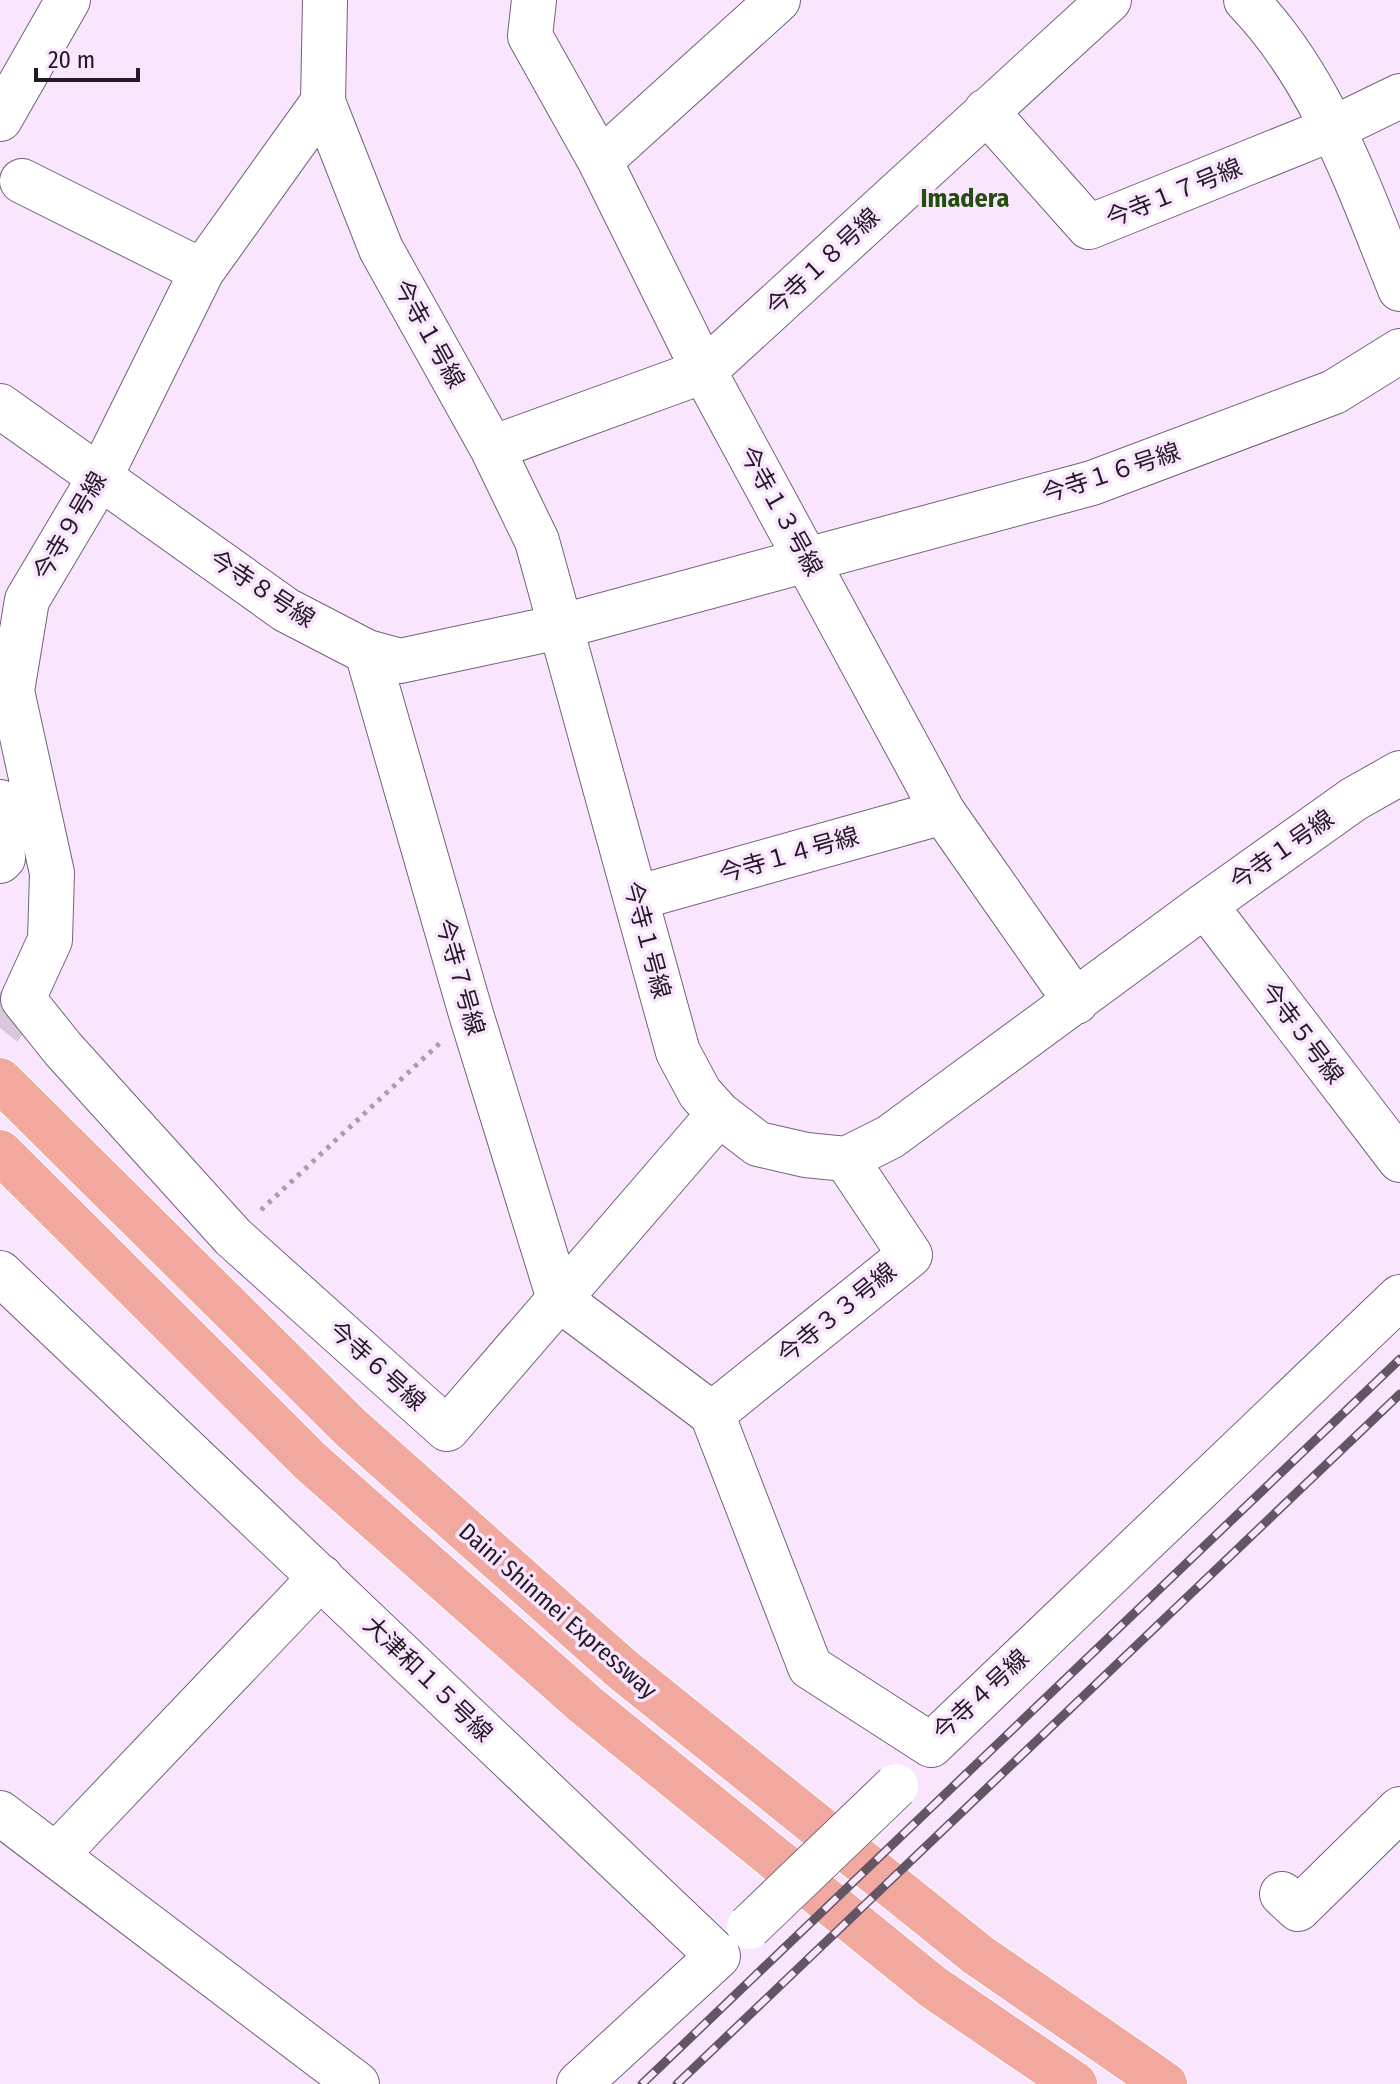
<svg xmlns="http://www.w3.org/2000/svg" width="1400" height="2084" font-family="'Fira Sans Condensed','Noto Sans JP',sans-serif">
	<style>
		.lines { fill: none; stroke-linecap: round; stroke-linejoin: round }
		.minor-tunnel { stroke: #d9c7dd; stroke-width: 44; stroke-dasharray: 44 22; stroke-linecap: butt }
		.minor-casing { stroke: #75607b; stroke-width: 46 }
		.highway-casing { stroke: #fff; stroke-width: 46 }
		.path { stroke: #ab9baf; stroke-width: 5; stroke-dasharray: 4 6; stroke-linecap: butt }
		.minor { stroke: #fff; stroke-width: 44 }
		.highway { stroke: #f1a99f; stroke-width: 44 }
		.rail-casing { stroke: #625665; stroke-width: 9 }
		.rail { stroke: #f9e6fe; stroke-width: 6; stroke-dasharray: 18; stroke-linecap: butt }
		.minor-bridge-casing { stroke: #75607b; stroke-width: 46; stroke-linecap: butt }
		.minor-bridge { stroke: #fff; stroke-width: 44 }
		.labels { text-anchor: middle; stroke-width: 7; stroke-linejoin: round; paint-order: stroke }
		.street-label { font-size: 24px; fill: #231a25; stroke: #f9e6fe }
		.neighbourhood-label { font-size: 26px; font-weight: bold; fill: #244d10; stroke: #f9e6fe }
	</style>
	<rect width="100%" height="100%" fill="#f9e6fe"/>
	<g class="lines">
		<path class="minor-tunnel" d="M0,1028L23,999"/>
		<g class="minor-casing">
			<path id="minor" d="M325,0L323,102L381,249L492,448L537,541L678,1052L700,1093L719,1114L758,1144L806,1155L846,1159L890,1137L1205,905L1354,799L1400,773
				M534,0L530,36L600,161L704,371L943,812L1076,1002
				M1246,0C1323,80 1359,188 1400,289
				M323,102L202,271L100,477L27,600L12,691L52,873L50,940L23,999L63,1049L233,1237L447,1429L719,1114
				M986,111L1089,227L1334,128L1400,96
				M0,119L68,0
				M600,161L778,0
				M22,181L202,271
				M0,406L286,610L367,652L400,661L559,627L1092,483L1334,392L1400,351
				M492,448L704,371L1109,0
				M367,652L471,1014L559,1299L712,1414L810,1667L931,1745L1400,1297
				M0,802L3,858L0,861
				M636,898L943,812
				M1205,905L1400,1160
				M0,1273L718,1956L579,2084
				M712,1414L910,1255L846,1159
				M0,1813L357,2084
				M56,1855L321,1577
				M1282,1894L1298,1909L1400,1809"/>
		</g>
		<g class="highway-casing">
			<path id="highway" d="M0,1080L351,1428L622,1669L978,1955L1165,2084
				M0,1152L310,1461L586,1705L933,1987L1075,2084"/>
		</g>
		<path class="path" d="M261,1210L441,1042"/>
		<use href="#minor" class="minor"/>
		<use href="#highway" class="highway"/>
		<g class="rail-casing">
			<path id="rail" d="M642,2084L1400,1359
				M677,2084L1400,1394"/>
		</g>
		<use href="#rail" class="rail"/>
		<g class="minor-bridge-casing">
			<path id="minor-bridge" d="M749,1927L896,1786"/>
		</g>
		<use href="#minor-bridge" class="minor-bridge"/>
	</g>
	<g class="labels">
		<g class="street-label">
			<text transform="translate(1174 193) rotate(-22)" y="8">今寺１７号線</text>
			<text transform="translate(823 262) rotate(-43)" y="8">今寺１８号線</text>
			<text transform="translate(429 334) rotate(61)" y="8">今寺１号線</text>
			<text transform="translate(1111 473) rotate(-18)" y="8">今寺１６号線</text>
			<text transform="translate(781 511) rotate(61)" y="8">今寺１３号線</text>
			<text transform="translate(70 526) rotate(-60)" y="8">今寺９号線</text>
			<text transform="translate(262 589) rotate(33)" y="8">今寺８号線</text>
			<text transform="translate(1282 850) rotate(-35)" y="8">今寺１号線</text>
			<text transform="translate(789 855) rotate(-16)" y="8">今寺１４号線</text>
			<text transform="translate(647 940) rotate(75)" y="8">今寺１号線</text>
			<text transform="translate(460 977) rotate(74)" y="8">今寺７号線</text>
			<text transform="translate(1302 1033) rotate(53)" y="8">今寺５号線</text>
			<text transform="translate(837 1313) rotate(-39)" y="8">今寺３３号線</text>
			<text transform="translate(377 1366) rotate(42)" y="8">今寺６号線</text>
			<text transform="translate(558 1611) rotate(41)" y="8">Daini Shinmei Expressway</text>
			<text transform="translate(428 1679) rotate(44)" y="8">大津和１５号線</text>
			<text transform="translate(981 1695) rotate(-43)" y="8">今寺４号線</text>
		</g>
		<g class="neighbourhood-label">
			<text x="965" y="207">Imadera</text>
		</g>
	</g>
	<path d="M36 68v12h102v-12" fill="none" stroke="#231a25" stroke-width="4"/>
	<text x="48" y="68" font-size="24" fill="#231a25" stroke="#f9e6fe" stroke-width="6" paint-order="stroke">20 m</text>
</svg>
